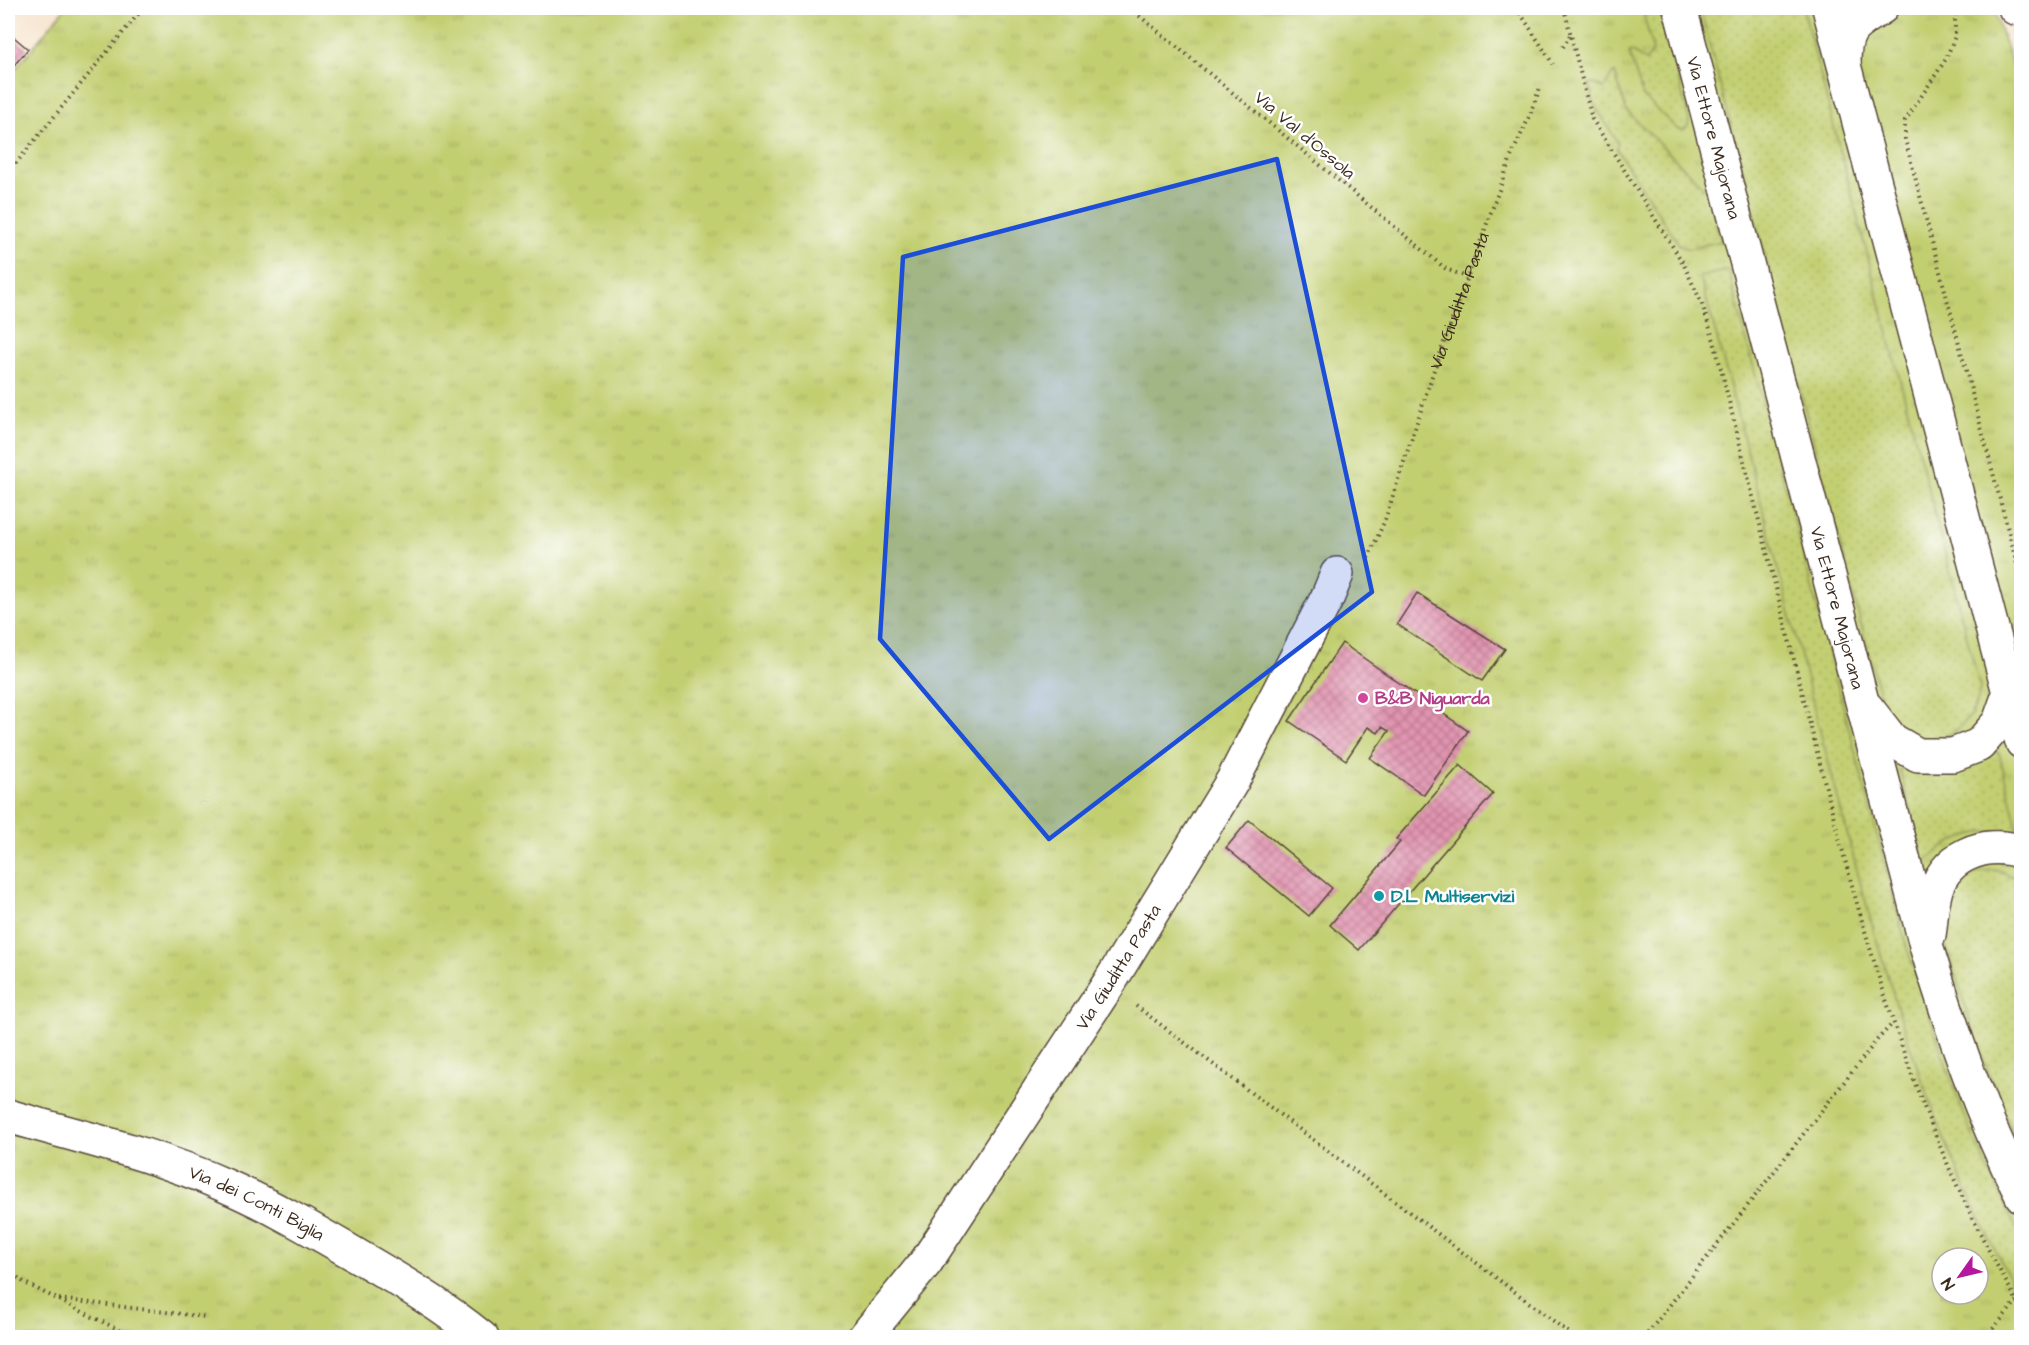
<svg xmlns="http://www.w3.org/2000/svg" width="2029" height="1345" font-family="'Architects Daughter',sans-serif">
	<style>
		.park { fill: url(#park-tufts); stroke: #7e7c48; stroke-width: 1.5; fill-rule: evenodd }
		.garden { fill: url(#garden-dots); stroke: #7e7c48; stroke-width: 1.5 }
		.building { fill: url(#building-cross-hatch) }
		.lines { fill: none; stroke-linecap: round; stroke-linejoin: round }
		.minor-casing { stroke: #574638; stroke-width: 36 }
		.path { stroke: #574638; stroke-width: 4; stroke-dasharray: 1.5 4.5; stroke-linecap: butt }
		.minor { stroke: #fff; stroke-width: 33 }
		.marked { fill: #1d4ed8; fill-opacity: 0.2; stroke: #1d4ed8; stroke-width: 4.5; stroke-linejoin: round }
		.hotel-dot { fill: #d1479c; stroke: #fff; stroke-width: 2 }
		.culture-dot { fill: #0f9aa8; stroke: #fff; stroke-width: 2 }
		.labels { text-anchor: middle; stroke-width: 5; stroke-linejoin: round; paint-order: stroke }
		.street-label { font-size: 18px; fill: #3b2a1e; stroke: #fff }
		.hotel-label { font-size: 18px; font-weight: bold; fill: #b23c85; stroke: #fff; text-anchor: start }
		.culture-label { font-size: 18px; font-weight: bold; fill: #0d838f; stroke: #fff; text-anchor: start }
	</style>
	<defs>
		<pattern id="park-tufts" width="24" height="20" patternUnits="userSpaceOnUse" patternTransform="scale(1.5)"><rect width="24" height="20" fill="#c2cf71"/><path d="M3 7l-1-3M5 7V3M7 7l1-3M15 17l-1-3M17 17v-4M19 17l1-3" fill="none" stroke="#a8b261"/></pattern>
		<pattern id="garden-dots" width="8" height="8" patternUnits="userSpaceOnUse" patternTransform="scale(1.5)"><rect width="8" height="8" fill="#c2cf71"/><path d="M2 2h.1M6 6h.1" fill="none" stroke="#a8b261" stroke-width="1.8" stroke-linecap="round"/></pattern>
		<pattern id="building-cross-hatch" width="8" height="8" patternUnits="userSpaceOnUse" patternTransform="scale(1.5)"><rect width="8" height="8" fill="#e194b0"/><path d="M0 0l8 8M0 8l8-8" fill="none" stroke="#b8798f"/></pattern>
	</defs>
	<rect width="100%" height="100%" fill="#fff"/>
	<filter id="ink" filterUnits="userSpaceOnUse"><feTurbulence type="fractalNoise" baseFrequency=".0167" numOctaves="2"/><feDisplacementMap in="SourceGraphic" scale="12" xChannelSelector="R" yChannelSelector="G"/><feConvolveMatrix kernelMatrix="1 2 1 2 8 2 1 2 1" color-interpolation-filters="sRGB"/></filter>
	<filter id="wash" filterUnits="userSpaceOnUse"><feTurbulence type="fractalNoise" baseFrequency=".008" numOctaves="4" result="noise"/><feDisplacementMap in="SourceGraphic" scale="24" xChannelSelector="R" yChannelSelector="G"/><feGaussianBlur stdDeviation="1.35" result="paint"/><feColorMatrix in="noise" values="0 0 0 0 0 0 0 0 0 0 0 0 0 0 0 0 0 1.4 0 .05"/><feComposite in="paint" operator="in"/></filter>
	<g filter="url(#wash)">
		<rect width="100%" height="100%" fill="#f6e4cd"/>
		<path class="park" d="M65,8H1993L2013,67L2022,70L2021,1337L8,1338V78ZM1942,1258H1978V1294H1942Z"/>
		<path class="garden" d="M1642,8H1660L1689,119L1688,126L1683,130L1677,129L1643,96L1629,53L1631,51L1646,61L1653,51Z
			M1700,8H1803L1980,687C1978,721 1941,754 1907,733C1898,727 1890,713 1882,704Z
			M1613,73H1615L1626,110L1707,191L1721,241L1689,249L1680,246L1616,148L1618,143L1596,108L1589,84L1593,83L1604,88Z
			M1728,270L1907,948L1955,1091L1974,1139L2021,1238V1298C1924,1128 1876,945 1827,757C1785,597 1745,436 1700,277Z
			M1994,751L1999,753L2019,834C2010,835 2000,832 1991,832C1963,832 1945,845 1924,862L1900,771L1903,768C1945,782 1960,778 1994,751Z
			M1991,870L2001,871L2021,881V1155L1977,1044L1940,927L1941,907L1957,884L1970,875Z"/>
		<g id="blocks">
			<path class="building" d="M8,32L28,49L11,69L8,66Z
				M1417,593L1505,649L1482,681L1397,624Z
				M1342,643L1468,731L1424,795L1370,758L1389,731L1382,727L1378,733L1368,727L1346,760L1289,721Z
				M1460,765L1493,794L1359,950L1330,925L1400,842L1396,839Z
				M1249,820L1332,888L1309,916L1226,848Z"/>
		</g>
	</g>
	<g filter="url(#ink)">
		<use href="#blocks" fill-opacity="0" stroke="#574638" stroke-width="1.5"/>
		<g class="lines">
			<g class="minor-casing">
				<g id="minor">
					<path id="s2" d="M1680,8L1927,949C1953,1034 1982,1117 2022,1196"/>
					<path d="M1829,8L2022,742"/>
					<path d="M2015,8L2022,10"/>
					<path d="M1844,63C1844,29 1853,25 1881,8"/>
					<path d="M1867,708L1892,740L1918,755H1953L1979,745L1999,722L2009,694"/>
					<path d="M1929,935C1931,923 1931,910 1934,898C1941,856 1985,839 2022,852"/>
					<path id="s3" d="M8,1116C80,1137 155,1154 224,1185C270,1205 313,1230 356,1255C399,1280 443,1306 482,1338"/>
					<path id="s4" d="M864,1338L926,1262L1108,985L1233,780L1328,596L1337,574"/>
				</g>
			</g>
			<g class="path">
				<path d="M1130,8L1446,269L1467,277"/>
				<path d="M1517,8L1553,64"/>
				<path d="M1564,8L1592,119L1683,263L1702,304L1714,341C1746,470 1779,599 1811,728C1861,928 1915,1132 2022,1309"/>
				<path d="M1955,8V36L1946,59L1905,121V139L2022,583"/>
				<path d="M1563,47L1571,33"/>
				<path d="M8,173L143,8"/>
				<path id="s1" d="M1368,558L1385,520L1433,373L1511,157L1529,117L1541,85"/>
				<path d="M1136,1006L1576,1338"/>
				<path d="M8,1270L25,1283L135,1338"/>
				<path d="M59,1299L206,1317"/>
				<path d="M1644,1338L1877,1040L1893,1023"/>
				<path d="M1985,1338L2017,1301"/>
			</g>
			<use href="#minor" class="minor"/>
		</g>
	</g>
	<path class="marked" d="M1277,159L1372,592L1049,839L880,639L903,257Z"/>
	<circle class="hotel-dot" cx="1363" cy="698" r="6"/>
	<circle class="culture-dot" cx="1379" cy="896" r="6"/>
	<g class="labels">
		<g class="street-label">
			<text transform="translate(1305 135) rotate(40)" y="6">Via Val d'Ossola</text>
			<text dy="6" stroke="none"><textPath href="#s2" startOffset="134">Via Ettore Majorana</textPath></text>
			<text dy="6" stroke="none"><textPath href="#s1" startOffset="273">Via Giuditta Pasta</textPath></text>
			<text dy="6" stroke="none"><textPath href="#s2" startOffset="620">Via Ettore Majorana</textPath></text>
			<text dy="6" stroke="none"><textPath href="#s4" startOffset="450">Via Giuditta Pasta</textPath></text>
			<text dy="6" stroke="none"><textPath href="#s3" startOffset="264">Via dei Conti Biglia</textPath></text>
		</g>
		<g class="hotel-label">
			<text x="1375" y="704">B&amp;B Niguarda</text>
		</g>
		<g class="culture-label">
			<text x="1391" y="902">D.L Multiservizi</text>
		</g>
	</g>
	<rect width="2029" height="1345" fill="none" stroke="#fff" stroke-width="30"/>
	<g transform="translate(1960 1276) rotate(236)"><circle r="28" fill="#ffffff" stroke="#b1aaa5" stroke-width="1.5"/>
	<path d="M0-4.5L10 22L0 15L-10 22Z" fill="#b5179e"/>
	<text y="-9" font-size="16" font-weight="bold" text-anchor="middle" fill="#3b2a1e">N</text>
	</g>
</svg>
